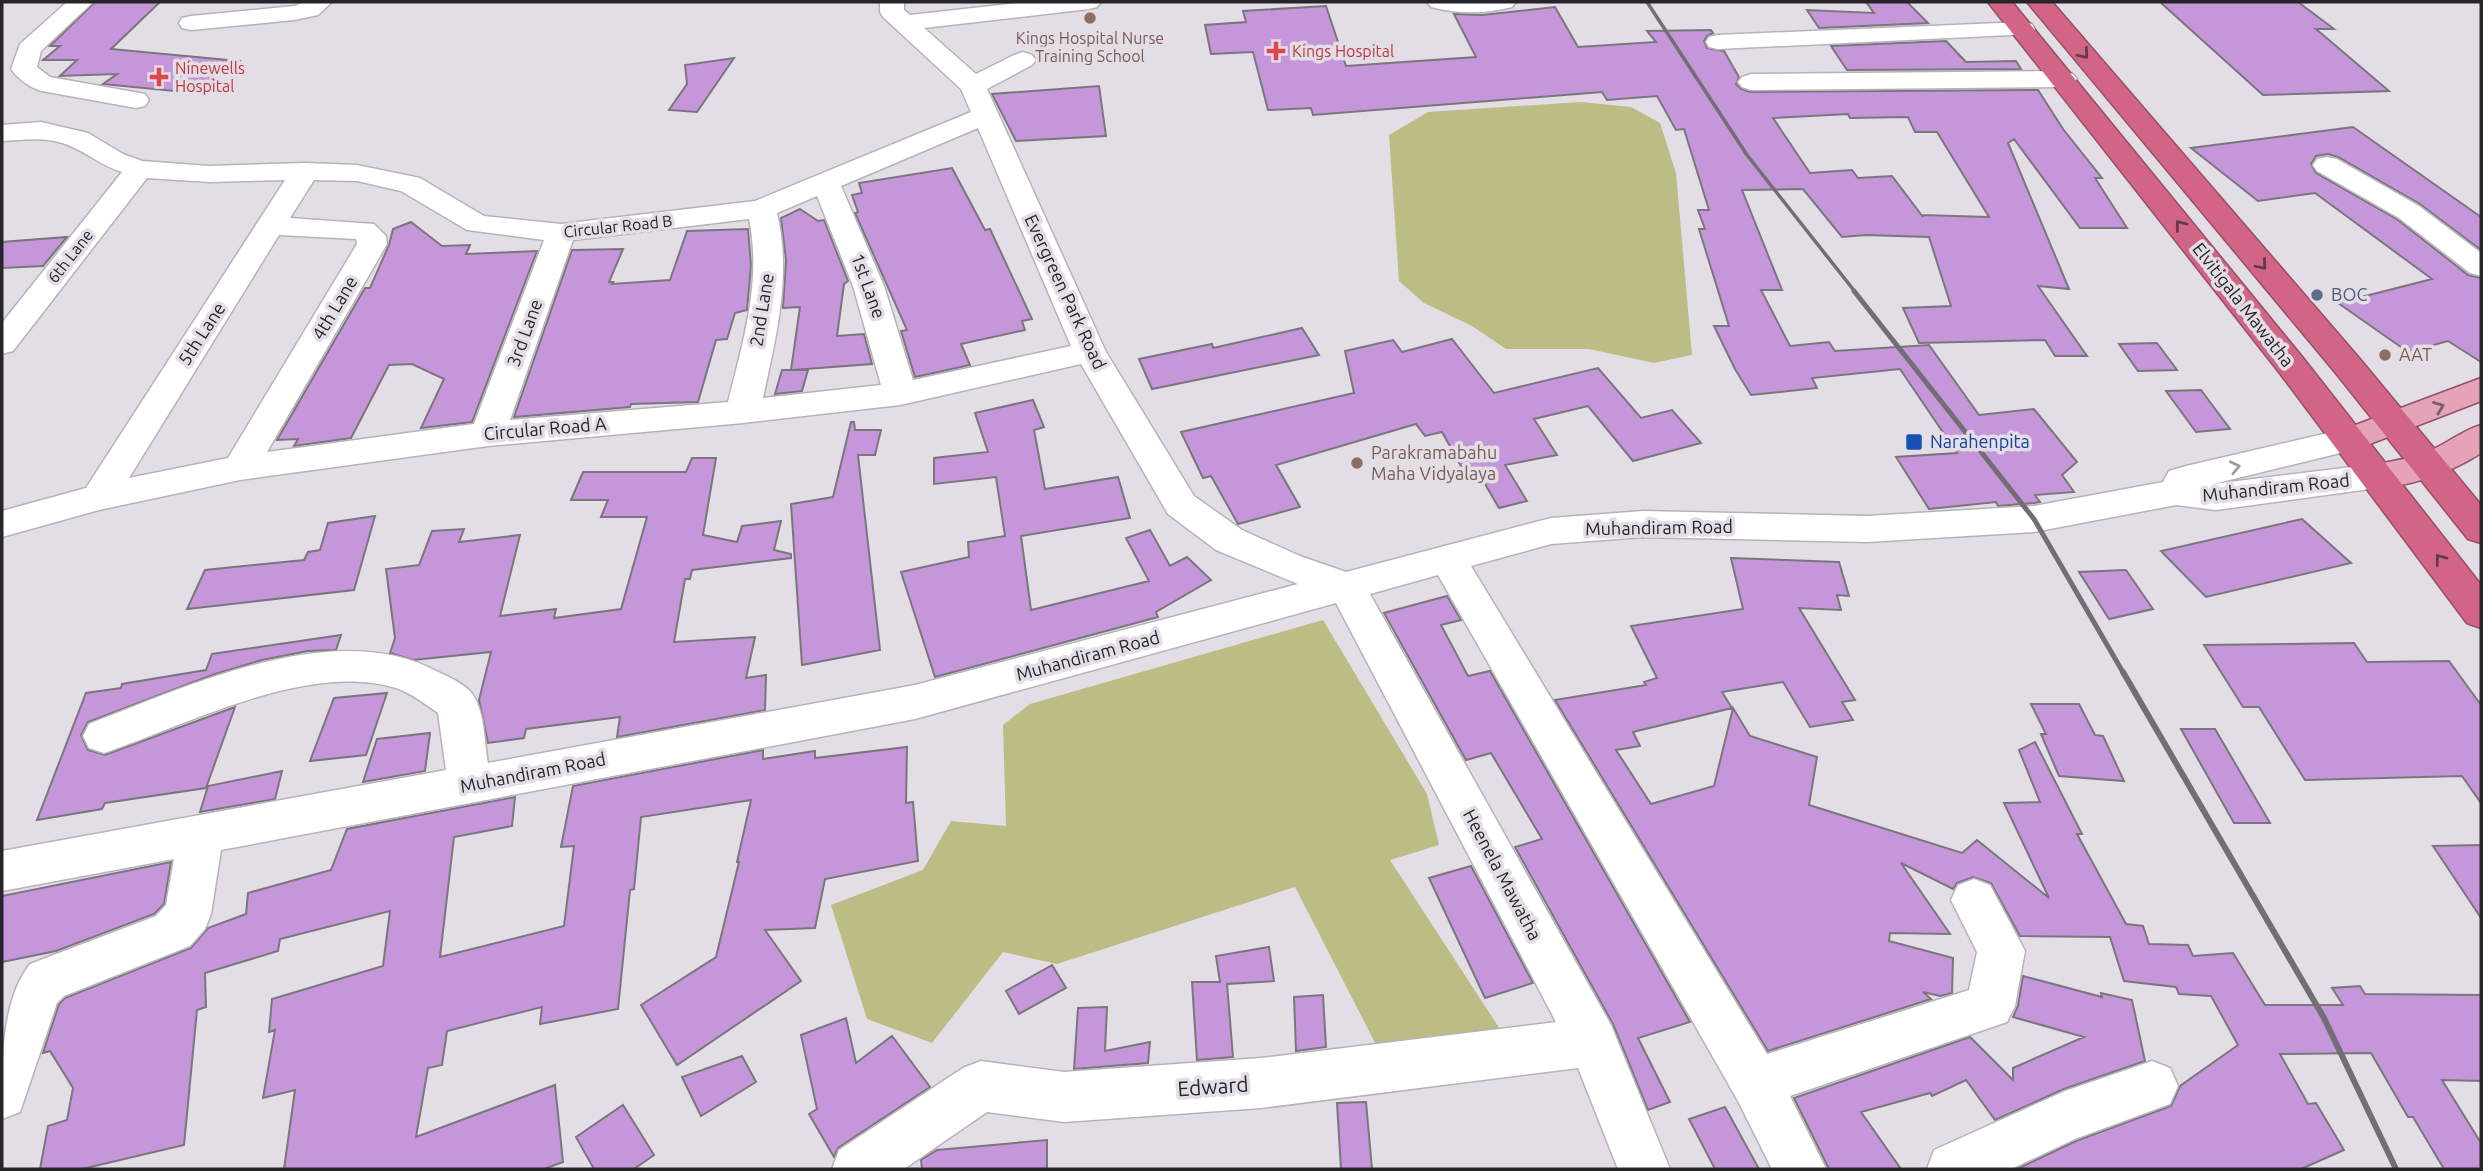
<svg xmlns="http://www.w3.org/2000/svg" width="2483" height="1171" font-family="Ubuntu,sans-serif">
	<style>
		.green { fill: #bbbd84 }
		.building { fill: #c596da; stroke: #7b767d; stroke-width: 2; fill-rule: evenodd }
		.lines { fill: none; stroke-linecap: round; stroke-linejoin: round }
		.minor-casing { stroke: #b7b2ba; stroke-width: 3 }
		.major-casing { stroke: #964f65; stroke-width: 3 }
		.highway-casing { stroke: #964f65; stroke-width: 3 }
		.minor { fill: #fff; fill-rule: evenodd }
		.major { fill: #e4a3b6; fill-rule: evenodd }
		.highway { fill: #d26586; fill-rule: evenodd }
		.rail-far2 { stroke: #726e74; stroke-width: 3.5 }
		.rail-far1 { stroke: #726e74; stroke-width: 5 }
		.rail { stroke: #726e74; stroke-width: 6 }
		.oneway { stroke: #633b4a }
		.oneway2 { stroke: #7c5e68 }
		.oneway3 { stroke: #9e9d9f }
		.education-dot { fill: #8d6e63; stroke: #e3dde6; stroke-width: 2.5 }
		.health-dot { fill: #e0444e; stroke: #e3dde6; stroke-width: 2.5 }
		.service-dot { fill: #5c6f8a; stroke: #e3dde6; stroke-width: 2.5 }
		.transit-dot { fill: #1a4fb4; stroke: #e3dde6; stroke-width: 2.5 }
		.labels { text-anchor: middle; stroke-width: 7; stroke-linejoin: round; paint-order: stroke }
		.far-education-label { font-size: 16px; fill: #785e54; stroke: #e3dde6 }
		.far-health-label { font-size: 16px; fill: #be3a42; stroke: #e3dde6; text-anchor: start }
		.far-street-label { font-size: 16px; fill: #272529; stroke: #e3dde6 }
		.street-label { font-size: 18px; fill: #272529; stroke: #e3dde6 }
		.service-label { font-size: 18px; fill: #4e5e75; stroke: #e3dde6; text-anchor: start }
		.education-label { font-size: 18px; fill: #785e54; stroke: #e3dde6; text-anchor: start }
		.transit-label { font-size: 18px; fill: #164399; stroke: #e3dde6; text-anchor: start }
		.near-street-label { font-size: 21px; fill: #272529; stroke: #e3dde6 }
	</style>
	<rect width="100%" height="100%" fill="#e3dde6"/>
	<path class="green" d="M1581,102L1631,107L1660,123L1676,173L1692,355L1654,363L1589,349H1506L1472,326L1424,303L1399,281L1389,135L1428,112Z
		M1323,620L1427,794L1439,845L1390,860L1509,1043L1386,1064L1295,887L1057,964L1003,952L932,1043L867,1019L831,905L923,870L951,821L1006,826L1003,725L1030,704Z"/>
	<path class="building" d="M95,2H160L111,49L239,61L195,93L103,84L117,74L60,76L77,60H43L60,46H50Z
		M1866,2H1907L1928,23L1819,28L1807,10L1874,13Z
		M2160,2H2298L2334,29H2316L2389,91L2263,95Z
		M1326,6L1346,66L1476,57L1454,14L1482,15L1555,7L1578,47L1656,42L1647,31L1711,30L1713,33L1707,36L1704,41L1707,48L1724,51L1739,77L1736,84L1741,89L1750,92L2038,90L2063,129L2102,178H2095L2127,228H2080L2014,139L2008,143L2069,289L2038,286L2087,356H2055L2045,340L1919,343L1903,308L1951,306L1929,237L1866,235L1842,237L1803,189L1742,190L1782,290H1761L1790,346L1829,342L1835,351L1929,345L1979,415L2034,409L2077,462L2062,475L2074,492L2035,495L2040,502L2034,503L1998,506L1996,502L1929,509L1896,457L1957,453L1900,369L1812,378L1817,388L1751,395L1735,369L1714,326H1729L1699,229H1705L1698,210H1709L1684,129L1676,130L1657,96L1607,100L1602,92L1313,115L1311,108L1268,110L1253,52L1211,54L1205,25L1246,22L1243,11ZM1848,114L1850,118L1908,117L1915,132H1937L1989,217L1922,215L1923,217L1892,176L1858,178L1852,170L1810,173L1773,118Z
		M1946,41L1966,62L2016,61L2021,69L1847,70L1831,46Z
		M734,58L697,112L669,110L687,84L685,65Z
		M1099,86L1106,136L1016,141L992,94Z
		M2353,127L2481,217V250L2420,204L2338,157L2328,154L2316,156L2311,164L2316,173L2398,220L2468,275L2481,278V362L2448,341L2408,352L2338,303L2432,279L2315,193L2258,201L2191,148Z
		M952,168L985,230L990,229L1032,319L1022,321L1025,330L961,344L970,365L915,377L901,331L907,330L855,213L858,212L852,195L862,193L859,183Z
		M800,209L818,221L824,220L848,281L844,284L837,336L864,334L872,364L792,370H808L802,391L775,394L782,370H791L800,307L783,308L786,260L781,218Z
		M411,222L442,246L470,245L466,254L537,251L472,422L421,428L444,379L412,364L389,365L351,438L294,446L298,439L277,440L365,288H370L389,245L393,229Z
		M748,229L751,265L747,310L735,313L727,339L716,340L698,402L631,404L630,407L514,417L572,250L623,249L609,282H613L612,284L670,280L687,231Z
		M67,237L43,266L2,268V242Z
		M1302,328L1319,355L1152,389L1139,359L1212,344L1213,348Z
		M1452,339L1494,393L1598,368L1641,418L1672,410L1701,443L1633,461L1588,406L1534,419L1557,455L1505,465L1527,501L1499,508L1478,472L1466,475L1442,432L1425,436L1416,424L1276,465L1300,507L1238,524L1211,476L1203,478L1181,432L1354,393L1345,351L1393,340L1402,352Z
		M2157,343L2177,370L2138,371L2119,344Z
		M2201,390L2230,429L2196,432L2166,391Z
		M1033,400L1044,427L1034,430L1045,489L1118,477L1130,518L1021,536L1031,610L1149,581L1126,538L1150,530L1170,566L1187,557L1211,580L1156,612L1158,617L935,677L901,572L969,557L968,542L1005,536L996,477L934,484V458L988,452L975,413Z
		M851,422H854L855,430H881L875,455H858L880,650L802,665L791,504L833,497Z
		M692,458H716L703,535L737,542L742,526L781,521L774,550L791,554V558L692,570L690,579H685L674,642L755,637L746,678L766,675L765,710L617,737L620,717L526,729L524,738L488,743L479,700L491,652L413,660L390,653L395,638L386,569L419,565L432,531L464,529L459,542L520,535L500,616L556,609L554,618L621,609L647,517H601L608,500H571L583,472H686Z
		M375,516L354,590L187,609L205,570L304,560L308,552L320,550L328,523Z
		M2302,519L2351,563L2206,597L2161,551Z
		M1731,558L1839,562L1849,596L1837,595L1841,610L1799,608L1855,700L1842,702L1853,720L1810,727L1783,682L1722,692L1732,708L1633,732L1640,746L1616,750L1651,804L1714,786L1733,708L1750,736L1817,757L1809,805L1962,853L1977,840L2049,898L2004,803L2040,802L2019,750L2035,742L2082,834H2077L2126,924L2143,926L2149,944L2188,945L2193,956L2233,953L2265,1005H2343L2332,988L2360,986L2365,994L2481,995V1081L2442,1080L2481,1143V1169H2444L2413,1117H2408L2371,1053L2280,1054L2308,1104L2316,1103L2344,1150L2301,1169H2017L2076,1141L2171,1106L2180,1086L2238,1045L2211,996L2179,994L2176,987L2124,981L2110,937L2020,936L1991,883L1973,877L1957,883L1953,889L1901,863L1950,934L1890,933L1889,941L1953,958L1952,993L1940,996L1923,992L1931,999L1768,1051L1555,700L1646,685L1644,682L1657,678L1631,626L1743,609Z
		M2126,570L2153,609L2109,619L2079,572Z
		M1447,596L1461,620L1441,625L1468,676L1490,671L1690,1022L1638,1038L1670,1102L1648,1110L1613,1024L1515,847L1542,839L1491,753L1466,760L1384,613Z
		M341,635L336,650L308,651L262,660L215,674L88,722L81,735L88,750L105,755L235,707L206,788L105,803L102,809L37,820L86,693L121,688L122,684L206,670L212,654Z
		M2354,643L2367,662L2449,661L2481,705V803L2462,776L2305,780L2259,707H2243L2204,645Z
		M387,693L366,755L310,761L334,698Z
		M2031,704H2079L2095,735L2103,736L2124,781L2059,776L2041,734H2046Z
		M2181,729H2215L2270,823H2234Z
		M430,733L425,771L363,782L377,739Z
		M907,747L906,803L913,802L918,861L825,879L815,928L765,930L801,981L677,1065L641,1005L716,957L739,862H737L751,800L641,817L634,889L630,890L618,1009L540,1024L542,1007L447,1031L442,1065L428,1068L416,1137L555,1085L563,1162L544,1169H284L295,1090L263,1098L275,1030L269,1032L272,999L383,966L390,911L280,939L278,951L205,973L206,1007L197,1010L184,1145L82,1169H40L48,1126L67,1120L73,1088L50,1051L43,1053L59,1004L65,998L191,948L208,928L246,914L248,893L331,870L347,829L515,797L512,826L454,837L440,957L564,926L574,846L561,847L573,786L763,750V759L815,751V758Z
		M282,771L275,799L200,812L208,786Z
		M2481,845V918L2433,846Z
		M171,862L164,904L154,914L56,951L2,962V896Z
		M1471,866L1533,983L1485,998L1429,878Z
		M1269,947L1274,981L1227,984L1233,1057L1197,1060L1192,982H1220L1216,956Z
		M1052,965L1066,988L1019,1014L1006,991Z
		M2023,976L2102,997L2101,993L2132,1000L2145,1061L2064,1089L1995,1120L1966,1080L1932,1096L1930,1093L1861,1112L1901,1169H1829L1794,1098L1970,1037L2013,1080V1068L2084,1037L2013,1017L2018,1006Z
		M1323,995L1326,1047L1296,1051L1294,997Z
		M1107,1007L1105,1051L1150,1042L1148,1063L1074,1069L1078,1008Z
		M846,1018L856,1063L892,1036L930,1087L838,1148L834,1157L809,1114L817,1109L801,1035Z
		M742,1056L756,1082L701,1116L682,1077Z
		M1366,1102L1372,1169H1341L1337,1103Z
		M623,1105L654,1155L634,1169H594L576,1137Z
		M1725,1107L1759,1169H1715L1689,1119Z
		M1047,1140V1169H922L921,1160L937,1150Z"/>
	<g class="lines">
		<g class="minor-casing">
			<path id="minor" d="M67,2H93L41,51L37,67L50,77L145,94L149,100L145,106L136,108L42,91C30,88 18,79 11,69L20,44Z
				M305,2H332L318,15L294,20L191,30L182,28L179,23L182,18L191,16L294,6Z
				M880,2H904V10L910,15L1028,2H1101L1097,7L1089,9L924,28L976,74L1014,55L1023,52L1032,55L1036,60L1032,65L987,89L1106,352L1194,496L1242,530L1300,556L1346,572L1551,518L1643,511L1867,516L2034,506L2163,482L2169,471L2186,466L2349,428L2361,432L2366,440L2361,448L2213,484L2377,464L2390,467L2395,476L2390,485L2377,488L2216,510L2176,505L2034,532L1867,542L1643,537L1551,544L1471,566L1767,1054L1969,990L1977,952L1951,900L1958,885L1974,879L1990,885L2025,951L2015,1006L2007,1022L1790,1096L1826,1169H1772L1738,1101L1438,575L1370,594L1611,1025L1670,1169H1618L1578,1068L1261,1108L1064,1122L987,1112L904,1169H832L839,1150L963,1068L981,1061L1064,1072L1261,1058L1556,1022L1336,603L915,719L221,850L211,914L205,929L190,946L64,996L57,1003L20,1112L2,1119C2,1069 0,1002 30,964L156,916L166,905L174,859L2,891V851L446,770L438,713C425,704 411,693 396,688C308,661 187,725 104,753L89,748L83,736L89,724C188,686 336,616 438,672C449,677 467,685 473,695C485,713 484,742 488,763L915,685L1298,584L1216,550L1168,514L1081,364L900,405L743,423L488,446L240,480L99,510L2,537V511L86,488L285,180L209,182L147,178L13,351L2,354V323L122,172C102,166 86,152 68,145C46,136 24,140 2,141V125L41,122L88,133L123,154L142,161L209,166L305,163L357,165L420,178L484,216L561,224L755,201L971,112L961,89L883,17L880,12ZM978,128L1071,346L913,380L884,286L841,186ZM314,180L357,181L401,191L467,230L544,240L474,424L267,452L387,244L386,236L374,224L290,218ZM817,196L853,286L881,385L763,398C776,336 792,276 777,213ZM749,219C762,281 743,342 728,402L510,420L573,240ZM279,235L356,239L357,244L228,458L129,478Z
				M1427,2H1516L1512,7C1485,14 1458,14 1431,7Z
				M2023,22L2032,24L2035,29L2032,34L1718,49L1709,47L1706,42L1709,37L1718,35Z
				M2064,71L2073,74L2077,79L2073,84L2064,87L1751,90L1742,87L1738,82L1742,77L1751,74Z
				M2327,157L2337,159L2419,206L2481,253V276L2470,273L2399,218L2317,171L2313,165L2317,159Z
				M2152,1061L2170,1068L2178,1086L2170,1104L2075,1139L2011,1169H1927L1934,1150L2065,1091Z"/>
		</g>
		<g class="major-casing">
			<path id="major" d="M2481,378V401L2349,452L2337,448L2332,440L2337,432Z
				M2481,425V453C2454,471 2396,494 2364,485L2359,476L2364,467C2384,462 2406,460 2425,453C2445,445 2461,431 2481,425Z"/>
		</g>
		<g class="highway-casing">
			<path id="highway" d="M1988,2H2012L2303,358L2481,585V628L2467,623L2279,372Z
				M2027,2H2052L2359,358L2481,505V543L2468,539L2335,372Z"/>
		</g>
		<use href="#minor" class="minor"/>
		<use href="#major" class="major"/>
		<use href="#highway" class="highway"/>
		<path class="rail-far2" d="M1647,2L1747,155L1856,293"/>
		<path class="rail-far1" d="M1854,291L2034,519L2124,674"/>
		<path class="rail" d="M2123,672L2324,1018L2396,1169"/>
	</g>
	<defs><path id="oneway-chevron" d="M-2-3.5L2.5 0L-2 3.5" fill="none" stroke-width="1.6" stroke-linecap="round" stroke-linejoin="round" transform="scale(1.75)"/></defs>
	<g class="oneway">
		<use href="#oneway-chevron" transform="translate(2084 54) rotate(50)"/>
		<use href="#oneway-chevron" transform="translate(2180 225) rotate(-128)"/>
		<use href="#oneway-chevron" transform="translate(2262 265) rotate(50)"/>
		<use href="#oneway-chevron" transform="translate(2440 559) rotate(-127)"/>
	</g>
	<use class="oneway2" href="#oneway-chevron" transform="translate(2439 407) rotate(-21)"/>
	<use class="oneway3" href="#oneway-chevron" transform="translate(2235 467) rotate(-12)"/>
	<g class="education-dot">
		<circle cx="1090" cy="18" r="7"/>
		<circle cx="2385" cy="355" r="7"/>
		<circle cx="1357" cy="463" r="7"/>
	</g>
	<g class="health-dot">
		<path d="M1272.5 40.5h7v7h7v7h-7v7h-7v-7h-7v-7h7z"/>
		<path d="M155.5 66.5h7v7h7v7h-7v7h-7v-7h-7v-7h7z"/>
	</g>
	<circle class="service-dot" cx="2317" cy="295" r="7"/>
	<rect class="transit-dot" x="1905" y="433" width="18" height="18" rx="3.5"/>
	<g class="labels">
		<g class="far-education-label">
			<text x="1090" y="44">Kings Hospital Nurse<tspan x="1090" dy="18">Training School</tspan></text>
		</g>
		<g class="far-health-label">
			<text x="1292" y="57">Kings Hospital</text>
			<text x="175" y="74">Ninewells<tspan x="175" dy="18">Hospital</tspan></text>
		</g>
		<g class="far-street-label">
			<text transform="translate(618 226) rotate(-6)" y="6">Circular Road B</text>
			<text transform="translate(70 256) rotate(-52)" y="6">6th Lane</text>
		</g>
		<g class="street-label">
			<text transform="translate(868 286) rotate(70)" y="6">1st Lane</text>
			<text transform="translate(1065 292) rotate(65)" y="6">Evergreen Park Road</text>
			<text transform="translate(2243 305) rotate(52)" y="6">Elvitigala Mawatha</text>
			<text transform="translate(335 308) rotate(-59)" y="6">4th Lane</text>
			<text transform="translate(762 310) rotate(-81)" y="6">2nd Lane</text>
			<text transform="translate(525 333) rotate(-70)" y="6">3rd Lane</text>
			<text transform="translate(202 334) rotate(-57)" y="6">5th Lane</text>
			<text transform="translate(545 429) rotate(-5)" y="6">Circular Road A</text>
			<text transform="translate(2276 488) rotate(-6)" y="6">Muhandiram Road</text>
			<text transform="translate(1659 528) rotate(-1)" y="6">Muhandiram Road</text>
			<text transform="translate(1088 656) rotate(-15)" y="6">Muhandiram Road</text>
			<text transform="translate(533 773) rotate(-11)" y="6">Muhandiram Road</text>
			<text transform="translate(1502 875) rotate(62)" y="6">Heenela Mawatha</text>
		</g>
		<g class="service-label">
			<text x="2331" y="301">BOC</text>
		</g>
		<g class="education-label">
			<text x="2399" y="361">AAT</text>
			<text x="1371" y="459">Parakramabahu<tspan x="1371" dy="21">Maha Vidyalaya</tspan></text>
		</g>
		<g class="transit-label">
			<text x="1930" y="448">Narahenpita</text>
		</g>
		<g class="near-street-label">
			<text transform="translate(1213 1087) rotate(-4)" y="7">Edward</text>
		</g>
	</g>
	<rect width="2483" height="1171" fill="none" stroke="#272529" stroke-width="7"/>
</svg>
